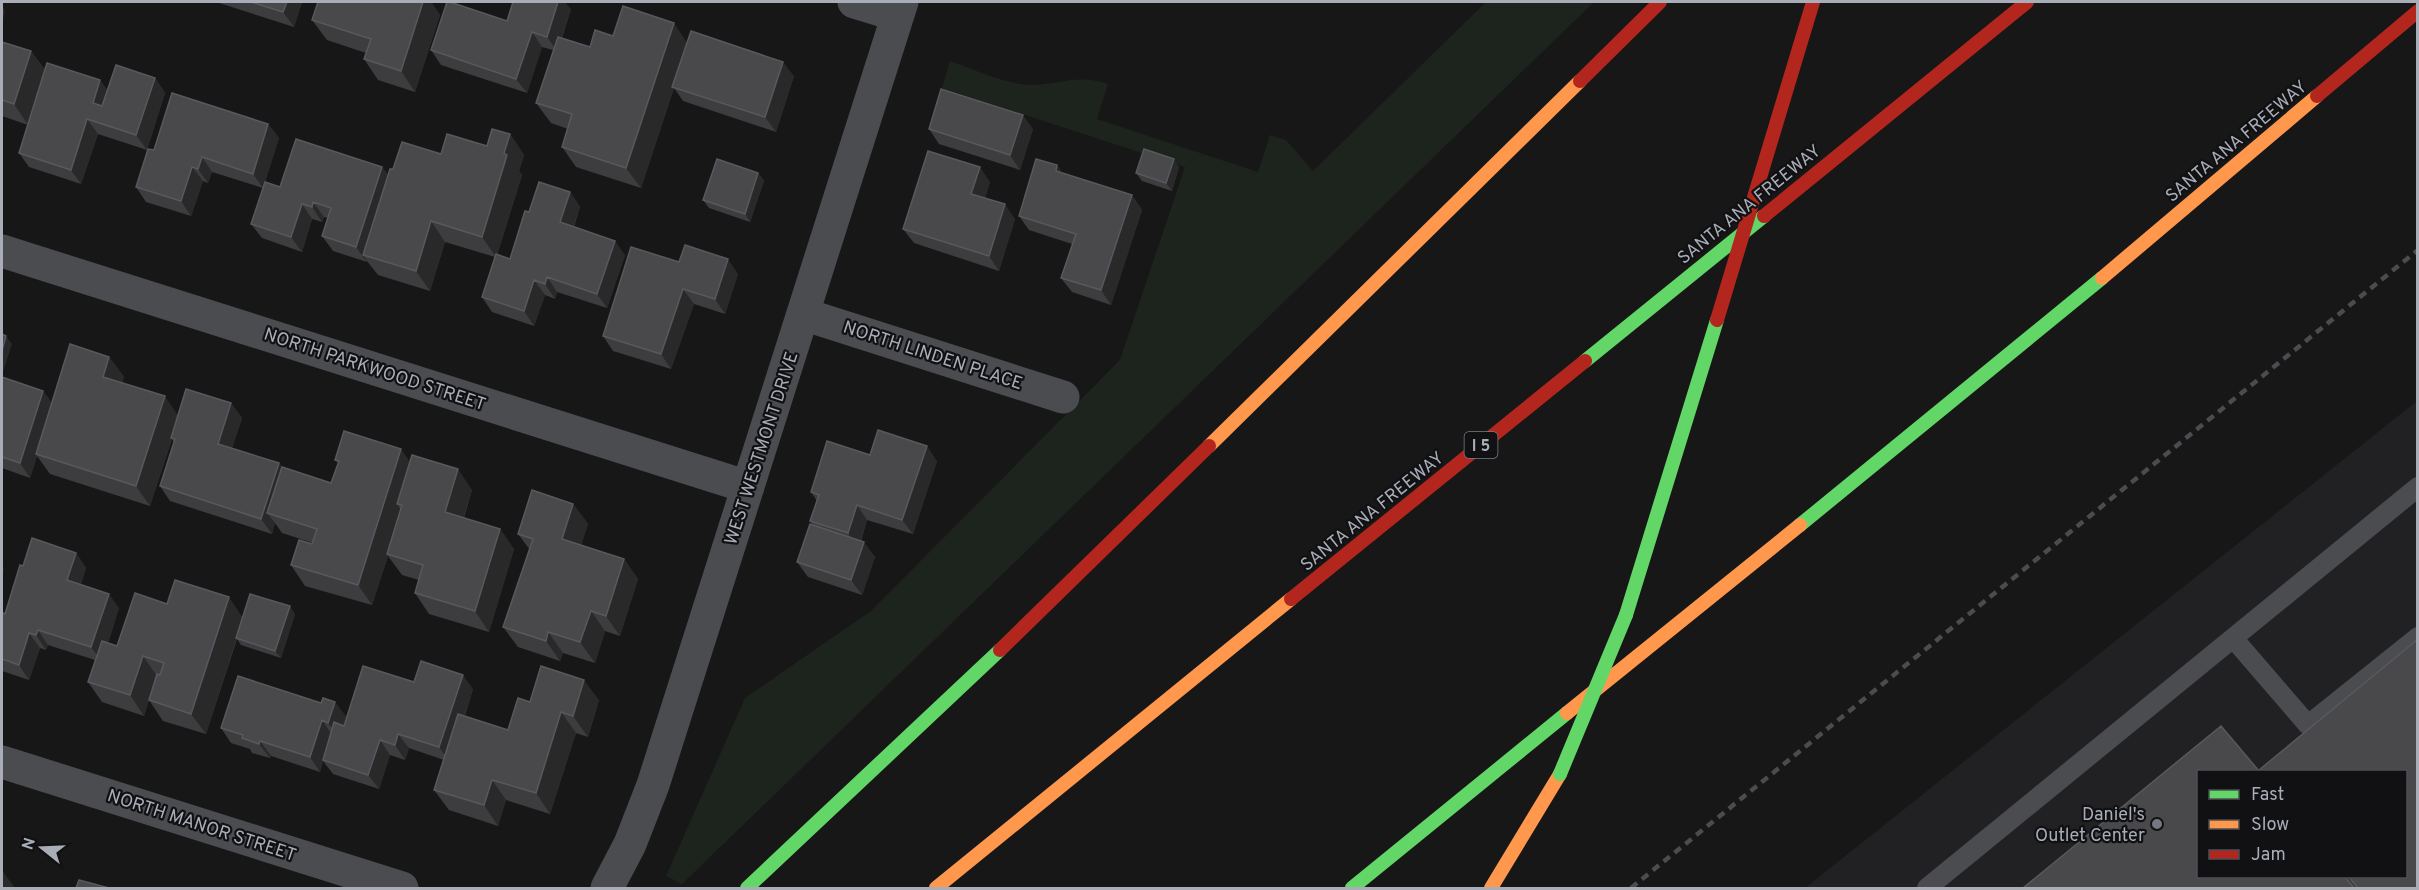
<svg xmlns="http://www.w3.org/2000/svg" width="2419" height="890" font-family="Overpass,sans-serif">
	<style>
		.built { fill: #212123; fill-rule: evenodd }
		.green { fill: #1d241e }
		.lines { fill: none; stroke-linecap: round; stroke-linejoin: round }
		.lane { stroke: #4b4c50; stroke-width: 20 }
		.street { stroke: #4b4c50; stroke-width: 33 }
		.fast { stroke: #63d668; stroke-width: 14 }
		.slow { stroke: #ff974d; stroke-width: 14 }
		.jam { stroke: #b3261e; stroke-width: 14 }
		.rail { stroke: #4b4c4f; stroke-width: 4.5; stroke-dasharray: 8 6; stroke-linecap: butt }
		.fast-bridge { stroke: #63d668; stroke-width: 14 }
		.jam-bridge { stroke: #b3261e; stroke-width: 14 }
		.wall { fill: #3d3d3f }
		.shaded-wall { fill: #29292a }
		.building { fill: #49494c; stroke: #58595d; stroke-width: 1.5 }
		.poi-dot { fill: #757880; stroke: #111113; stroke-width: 2 }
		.labels { text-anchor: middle; stroke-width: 4.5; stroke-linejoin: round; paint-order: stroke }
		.shield { fill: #111113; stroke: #7b7e86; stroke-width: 1.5 }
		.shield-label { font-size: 16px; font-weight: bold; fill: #a8adb8 }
		.street-label { font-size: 18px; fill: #a8adb8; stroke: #111113 }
		.poi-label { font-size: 18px; fill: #a8adb8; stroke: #111113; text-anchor: end }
	</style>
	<rect width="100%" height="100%" fill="#171717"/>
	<path class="built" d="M2417,401V888H1805ZM2198,772H2406V876H2198Z"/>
	<path class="green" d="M1486,2H1594L682,884L666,876L745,698L871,611L1120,360L1185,167L942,88L950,61C973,69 998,81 1021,84C1053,89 1072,72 1108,84L1097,119L1258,172L1270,135L1286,140L1313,171Z"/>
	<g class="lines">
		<path class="lane" d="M2233,638L2308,725L2418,637
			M1927,888L2418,487"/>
		<path class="street" d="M854,2L897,15
			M2,251L748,487
			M803,314L1063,397
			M2,762L402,888
			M607,888L630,844L653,785L902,2"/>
		<path class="fast" d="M1585,361L1764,216
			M1800,525L2102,278
			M1626,615L1717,320
			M747,888L1000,650
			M1352,888L1567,713"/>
		<path class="slow" d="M2102,278L2317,96
			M1209,446L1580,81
			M1567,713L1800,525
			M936,888L1291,599
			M1491,888L1560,774"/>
		<path class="jam" d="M1580,81L1660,2
			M2317,96L2418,11
			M1764,216L2027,2
			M1291,599L1585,361
			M1000,650L1209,446"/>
		<path class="rail" d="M1631,888L2418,250"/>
		<path class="fast-bridge" d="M1560,774L1626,615"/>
		<path class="jam-bridge" d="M1717,320L1813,2"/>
	</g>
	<path class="wall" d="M216,2H302L294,27Z
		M318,2H431L440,15L415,92L378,80L364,59L366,53L327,40L312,20Z
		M571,9L562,38L590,47L613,36L687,42L794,76L776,132L683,101L674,88L641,188L576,167L562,147L568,129L551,123L536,103L553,50L542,47L527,93L441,65L431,50L507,21Z
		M2,42L31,51L45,70L100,80L107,90L155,78L165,93L147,150L98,134L81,184L29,167L19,153L28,125L2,116Z
		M268,124L279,138L265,182L280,187L382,167L388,175L393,169L441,154L487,146L510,134L524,155L519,171L522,175L497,255L510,259L529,212L570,192L580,207L574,227L625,255L607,308L557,292L555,299L545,295L534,326L492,312L482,297L495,257L445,242L430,291L378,275L367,261V262L333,251L322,236L328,218L324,217L322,222L312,219L302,252L262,238L251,224L263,188L212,172L208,183L203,181L191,216L146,202L136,187L154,150Z
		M929,129H1033L1020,170L939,144Z
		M1057,165L1062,173L1132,195L1142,210L1111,305L1072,292L1061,278L1072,244L1029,230L1019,216Z
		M1179,167L1172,191L1142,181L1136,173Z
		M758,173L764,181L750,222L709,208L703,200Z
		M990,182L985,198L1015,219L999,271L914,243L903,229Z
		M679,262L738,274L725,314L694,304L671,369L613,351L603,336Z
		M109,357L124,377L122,383L178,415L231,403L242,418L232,448L279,463L282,467L331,483L338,463L335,460L410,461L472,490L464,518L500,529L514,549L489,632L429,614L415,593L419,580L402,575L388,556L372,605L305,586L291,565L313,543L282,533L275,523L272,534L170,501L160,486L174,442L172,439L150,506L50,474L37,456L30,478L2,468V470V377L43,391L52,403Z
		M870,455L937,461L913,534L867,520L861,541L875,557L862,595L808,577L797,562L813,525L810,521L817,501L811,492Z
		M573,504L588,524L581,545L624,559L638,579L620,636L605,631L595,663L563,653L560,661L518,647L503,627L530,550L518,534Z
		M76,553L86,568L81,584L119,608L108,643L117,646L167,604L243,617L295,614L281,658L241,645L237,639L206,734L163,721L149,700L144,716L102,702L88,682L95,660L48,645L46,650L40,648L29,680L2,671V612L5,614L23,566Z
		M414,682L473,689L465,716L508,730L530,702L599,700L588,737L576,733L550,814L506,800L498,826L449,810L434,790L444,760L409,748L405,760L390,755L379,789L333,774L323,761L320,772L271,756L270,758L252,753L250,749L231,743L221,728L346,716L343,725L344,726Z
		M2199,876H2406L2418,888H2023Z"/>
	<path class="shaded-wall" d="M287,2H302L294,27L283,12Z
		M423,2H431L440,15L415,92L401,71Z
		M558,2H565L571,9L557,51L547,37Z
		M2,5L5,11L2,23Z
		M674,23L688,44L672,87L674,88L641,188L626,168Z
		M532,32L542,47L527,93L516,79Z
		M31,51L46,72L28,125L14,104Z
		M783,62L794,76L776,132L765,117Z
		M155,78L165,93L147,150L136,135Z
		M100,80L110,95L103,118L93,103Z
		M1023,115L1033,129L1020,170L1010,155Z
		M87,119L98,134L81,184L71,170Z
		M268,124L279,138L263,188L253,174Z
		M510,134L524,155L519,171L522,175L496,257L482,237L504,153Z
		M202,157L212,172L208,183L198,169Z
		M1174,159L1179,167L1172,191L1166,183Z
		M1057,165L1067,180L1056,171Z
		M192,167L203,181L191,216L181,201Z
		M382,167L393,182L363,255L367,261V262L356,247Z
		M980,167L990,182L982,209L971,194Z
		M758,173L764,181L750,222L745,214Z
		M570,192L580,207L570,237L560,222Z
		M1132,195L1142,210L1111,305L1101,290Z
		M313,202L324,217L322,222L312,207Z
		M302,204L312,219L302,252L291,237Z
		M1005,204L1015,219L999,271L989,256Z
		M431,221L445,242L430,291L416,271Z
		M615,241L625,255L607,308L597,294Z
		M728,259L738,274L725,314L715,299Z
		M547,277L557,292L555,299L545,284Z
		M534,280L545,295L534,326L524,311Z
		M683,289L694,304L671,369L661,354Z
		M6,336L12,344L2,375V351Z
		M109,357L124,377L117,397L103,377Z
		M43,391L54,406L36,454L37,456L30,478L20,463Z
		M165,396L179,417L150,506L136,486Z
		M231,403L242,418L228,459L218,444Z
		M927,446L937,461L913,534L902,520Z
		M401,449L416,470L402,505L397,504L402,512L387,554L388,556L372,605L358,585Z
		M279,463L290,478L267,513L275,523L272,534L261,519Z
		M458,469L472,490L459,532L445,512Z
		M573,504L588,524L576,560L562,539Z
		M857,505L867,520L858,548L848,533Z
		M500,529L514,549L489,632L475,611Z
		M864,542L875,557L862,595L851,580Z
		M76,553L86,568L77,595L67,580Z
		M624,559L638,579L620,636L606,616Z
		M2,565L4,568L2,576Z
		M109,594L119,608L102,662L91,647Z
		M229,597L243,618L206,734L191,714Z
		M290,606L295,614L281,658L275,651Z
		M591,611L605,631L595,663L580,642Z
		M38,630L48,645L46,650L36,635Z
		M548,632L563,653L560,661L546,641Z
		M29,633L40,648L29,680L19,665Z
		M143,656L157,676L144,716L130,695Z
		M463,675L473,689L450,762L439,747Z
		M584,680L599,700L588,737L573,716Z
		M335,702L346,716L339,737L328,723Z
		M561,712L576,733L550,814L536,793Z
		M322,720L332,735L320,772L310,757Z
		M398,734L409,748L405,760L395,745Z
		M380,740L390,755L379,789L368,775Z
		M260,741L271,756L270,758L259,744Z
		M492,780L506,800L498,826L484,805Z
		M2,870L15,888H2Z"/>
	<path class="building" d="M251,2H287L283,12Z
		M318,2H423L401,71L364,59L371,39L312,20Z
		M447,2H450L507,21L513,2H558L547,37L532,32L516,79L431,50Z
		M623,6L674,23L626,168L562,147L572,114L536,103L558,37L590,47L595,30L613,36Z
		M691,31L783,62L765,117L672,87Z
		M2,42L31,51L14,104L2,100Z
		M47,63L100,80L93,103L102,106L116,65L155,78L136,135L87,119L71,170L19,153Z
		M941,89L1023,115L1010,155L929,129Z
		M172,93L268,124L253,174L202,157L198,169L192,167L181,201L136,187L148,149L154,150Z
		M492,129L510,134L504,153L507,155L482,237L431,221L416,271L363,255L390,169H393L402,142L441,154L447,134L487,146Z
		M296,139L382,167L356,247L322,236L331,208L313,202L312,207L302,204L291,237L251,224L265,182L280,187Z
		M1144,149L1174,159L1166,183L1136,173Z
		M928,151L980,167L971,194L1005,204L989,256L903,229Z
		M717,159L758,173L745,214L703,200Z
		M1036,159L1057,165L1056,171L1132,195L1101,290L1061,278L1076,234L1019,216Z
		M539,182L570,192L560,222L615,241L597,294L547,277L545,284L534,280L524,311L482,297L496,254L510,259L525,211L529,212Z
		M685,245L728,259L715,299L683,289L661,354L603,336L631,247L679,262Z
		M2,334L6,336L2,351Z
		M70,344L109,357L103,377L165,396L136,486L36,454Z
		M2,377L43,391L20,463L2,457Z
		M186,389L231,403L218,444L279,463L261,519L160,486L175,439L171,438Z
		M878,430L927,446L902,520L857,505L848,533L810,521L819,495L811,492L827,441L870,455Z
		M344,431L401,449L358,585L291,565L299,540L312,544L317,529L267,513L282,467L331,483L339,461L335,460Z
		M412,455L458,469L445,512L500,529L475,611L415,593L423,565L387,554L402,505L397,504Z
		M532,490L573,504L562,539L624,559L606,616L591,611L580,642L548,632L546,641L503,627L533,539L518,534Z
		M810,524L864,542L851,580L797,562Z
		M32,538L76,553L67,580L109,594L91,647L38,630L36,635L29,633L19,665L2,659V612L5,614L20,565L23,566Z
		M175,580L229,597L191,714L149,700L157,674L160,675L164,663L143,656L130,695L88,682L102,641L117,646L135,593L167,604Z
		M250,594L290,606L275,651L236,638Z
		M2418,639V888H2358L2348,876H2406V771H2261L2259,770Z
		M421,661L463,675L439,747L398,734L395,745L380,740L368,775L323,760L334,722L344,726L363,666L414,682Z
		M541,666L584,680L573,716L561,712L536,793L492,780L484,805L434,790L458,714L508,730L518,698L530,702Z
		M238,676L321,703L323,698L335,702L328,723L322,720L310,757L260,741L259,744L242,738L243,735L221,728Z
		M2221,726L2259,771H2199V876H2344L2354,888H2023Z
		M79,880L109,888H76Z"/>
	<circle class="poi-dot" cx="2157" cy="824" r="6"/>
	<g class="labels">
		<rect class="shield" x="1464.5" y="432" width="33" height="26" rx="4.5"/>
		<g class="shield-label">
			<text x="1481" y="451">I 5</text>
		</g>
		<g class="street-label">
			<text transform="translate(2236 141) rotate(-40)" y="6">SANTA ANA FREEWAY</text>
			<text transform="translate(1749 204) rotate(-39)" y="6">SANTA ANA FREEWAY</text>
			<text transform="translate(933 355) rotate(18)" y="6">NORTH LINDEN PLACE</text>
			<text transform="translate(375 369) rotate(18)" y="6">NORTH PARKWOOD STREET</text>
			<text transform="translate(761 448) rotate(-72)" y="6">WEST WESTMONT DRIVE</text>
			<text transform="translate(1372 511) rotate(-39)" y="6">SANTA ANA FREEWAY</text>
			<text transform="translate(202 825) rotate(18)" y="6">NORTH MANOR STREET</text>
		</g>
		<g class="poi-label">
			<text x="2145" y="820">Daniel's<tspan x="2145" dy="21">Outlet Center</tspan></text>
		</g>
	</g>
	<rect width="2419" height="890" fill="none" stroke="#a8adb8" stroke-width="6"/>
	<rect x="2197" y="770" width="210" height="108" fill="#111113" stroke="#4d4f55" stroke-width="1.5"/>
	<rect x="2209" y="790" width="30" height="9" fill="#63d668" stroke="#4d4f55" stroke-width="1.5"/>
	<text x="2251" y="800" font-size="18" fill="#a8adb8">Fast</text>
	<rect x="2209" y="820" width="30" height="9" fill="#ff974d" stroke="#4d4f55" stroke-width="1.5"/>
	<text x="2251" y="830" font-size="18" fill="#a8adb8">Slow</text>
	<rect x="2209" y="850" width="30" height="9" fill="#b3261e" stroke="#4d4f55" stroke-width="1.5"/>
	<text x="2251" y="860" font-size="18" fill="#a8adb8">Jam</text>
	<g transform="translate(42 848) rotate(288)" stroke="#111113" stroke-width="4.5" paint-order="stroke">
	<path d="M0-4.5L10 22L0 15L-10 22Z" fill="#a8adb8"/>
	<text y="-9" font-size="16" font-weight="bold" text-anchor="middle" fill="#a8adb8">N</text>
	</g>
</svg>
